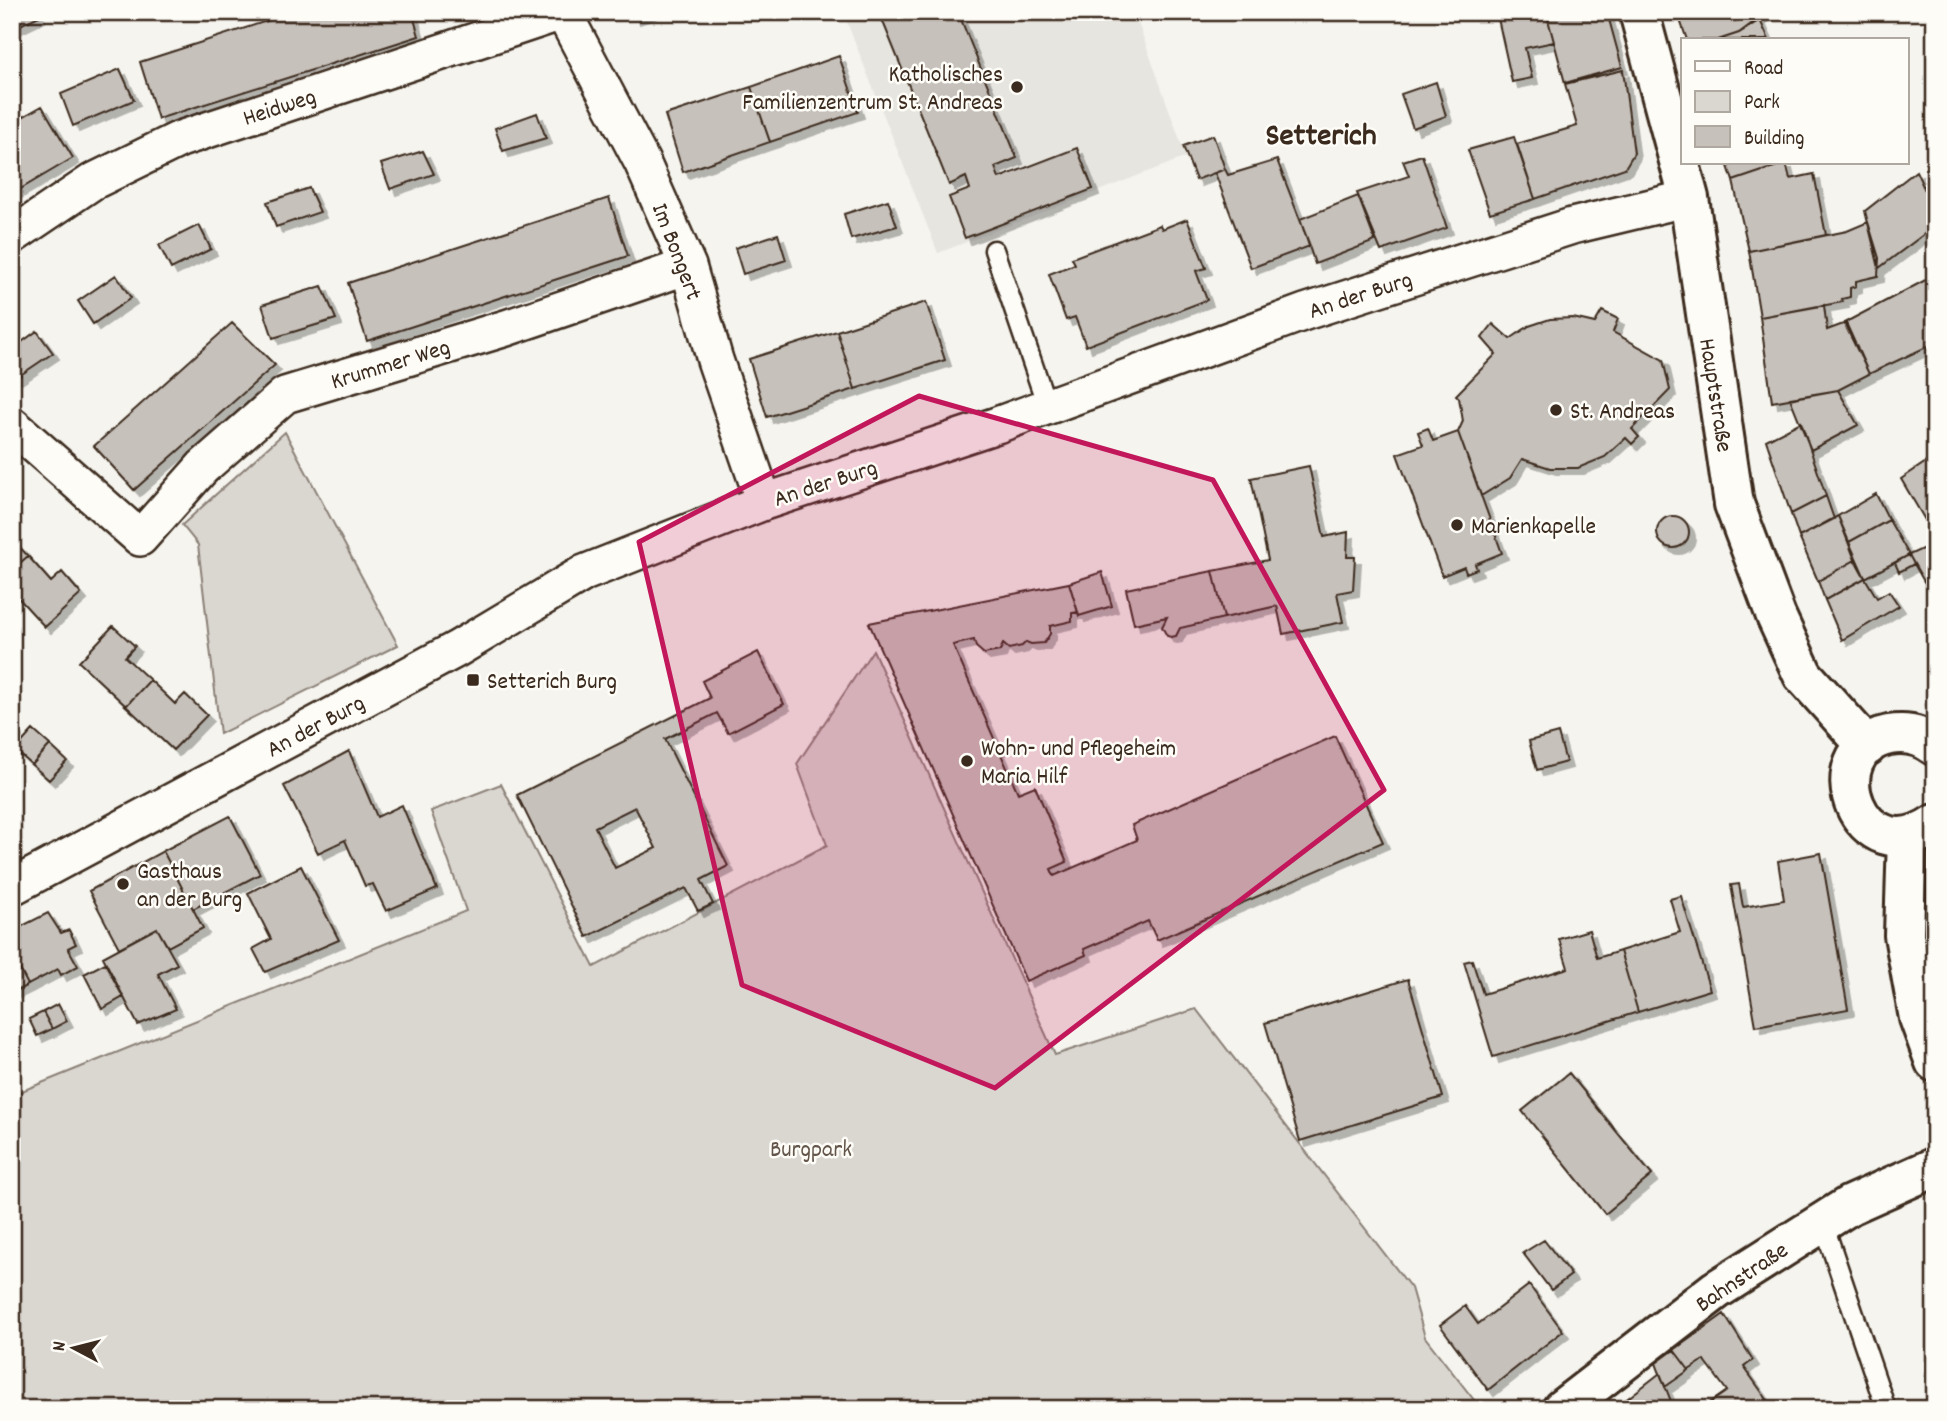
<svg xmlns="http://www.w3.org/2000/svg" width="1947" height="1421" font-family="Dekko,sans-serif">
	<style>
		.built { fill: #e7e5df }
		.green { fill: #dad6d0; stroke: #8a8077; stroke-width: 2 }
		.building { fill: #c7c1bb; stroke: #3b2a1e; stroke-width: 2; fill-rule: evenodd; filter: url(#shadow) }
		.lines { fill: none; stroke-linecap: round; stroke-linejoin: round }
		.lane-casing { stroke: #3b2a1e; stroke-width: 23 }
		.street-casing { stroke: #3b2a1e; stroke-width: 40 }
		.secondary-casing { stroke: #3b2a1e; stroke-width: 44 }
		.lane { stroke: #fdfcf7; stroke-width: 18 }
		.street { stroke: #fdfcf7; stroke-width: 35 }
		.secondary { stroke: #fdfcf7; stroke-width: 38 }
		.marked { fill: #c2185b; fill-opacity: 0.2; stroke: #c2185b; stroke-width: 5; stroke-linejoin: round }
		.poi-dot { fill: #3b2a1e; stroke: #fdfcf7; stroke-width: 2.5 }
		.labels { text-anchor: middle; stroke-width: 5; stroke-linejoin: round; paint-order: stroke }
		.poi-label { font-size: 24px; fill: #3b2a1e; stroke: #fdfcf7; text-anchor: start }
		.street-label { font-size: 24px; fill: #3b2a1e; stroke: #fdfcf7 }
		.park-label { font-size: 24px; fill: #63554a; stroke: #fdfcf7 }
		.district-label { font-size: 32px; font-weight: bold; fill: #3b2a1e; stroke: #fdfcf7 }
	</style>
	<defs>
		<filter id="shadow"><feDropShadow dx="6" dy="6" stdDeviation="0" flood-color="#0004"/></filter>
	</defs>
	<rect width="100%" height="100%" fill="#f5f4ee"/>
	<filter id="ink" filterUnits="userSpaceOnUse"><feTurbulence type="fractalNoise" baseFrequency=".0143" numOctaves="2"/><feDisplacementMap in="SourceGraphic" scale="14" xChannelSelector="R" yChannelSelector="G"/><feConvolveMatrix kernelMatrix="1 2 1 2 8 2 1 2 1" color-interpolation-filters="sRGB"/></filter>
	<g filter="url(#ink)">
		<path class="built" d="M843,12H1148L1136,17L1186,157L938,253Z"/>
		<path class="green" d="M285,432L398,645L220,734L198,545L182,525Z
			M873,650L1055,1055L1196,1009L1411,1288L1425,1337L1481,1409H12V1095L466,911L431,811L501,784L594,967L827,845L797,764Z"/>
		<path class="building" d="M12,12H37L39,16L12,29Z
			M295,12H412L419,36L158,119L140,62Z
			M632,12H651L634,18Z
			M879,12H958L1017,158L995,167L999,178L1077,148L1093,189L965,238L949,197L970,189L966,177L949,185Z
			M1503,12H1546L1554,42L1525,48L1532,78L1512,82L1497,14Z
			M1546,12H1607L1622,67L1565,83Z
			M1681,12H1767L1739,33L1718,40H1687L1678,14Z
			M1760,20L1769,40H1718L1739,33Z
			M839,56L858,112L770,142L751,87Z
			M120,69L134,100L73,126L61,94Z
			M1623,70L1634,153L1625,168L1535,199L1517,144L1577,126L1565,84Z
			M1436,82L1446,116L1413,128L1401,94Z
			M751,87L770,142L683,172L665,115Z
			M42,106L73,158L12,194V123Z
			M537,113L546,138L503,151L495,128Z
			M1213,135L1225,169L1196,180L1183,146Z
			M1514,137L1535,199L1490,213L1468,150Z
			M423,151L434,174L390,189L381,164Z
			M1422,155L1447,228L1381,251L1357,193L1409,176L1403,161Z
			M1277,160L1310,246L1251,268L1215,173L1225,169L1228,175Z
			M1727,163H1786L1733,181Z
			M1786,163L1790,179L1814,174L1826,235L1749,251L1733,181Z
			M1916,171L1935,212V226L1879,268L1865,211Z
			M309,188L320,212L276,227L267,202Z
			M1358,196L1375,241L1315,264L1300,219Z
			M609,198L628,256L367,341L348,283Z
			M888,200L897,226L851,239L844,214Z
			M1187,219L1206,268L1196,271L1207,300L1086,346L1075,317L1066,320L1049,274L1075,264L1072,258L1160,225L1162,229Z
			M1868,222L1879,258L1878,276L1856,281V286L1850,288V297L1842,299L1843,302L1760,317L1749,251L1847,231Z
			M199,225L211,249L171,269L159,245Z
			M778,234L786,260L743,274L735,248Z
			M116,275L131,298L93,324L78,301Z
			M1935,275V343L1869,374L1844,323Z
			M322,286L336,319L273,338L262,305Z
			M926,302L945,360L855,389L837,331Z
			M1824,305L1827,330L1846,323L1869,374L1838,390L1772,402L1760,317Z
			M1602,311L1618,319L1613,332L1663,360L1670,390L1632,429L1639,437L1632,444L1626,438L1605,457L1578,468H1550L1522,459L1510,478L1481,496L1458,432L1463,421L1459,398L1456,395L1496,354L1482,338L1493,324L1510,339L1529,326L1550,319L1573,318L1595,323Z
			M232,323L275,365L134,490L94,446Z
			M37,331L53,353L16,378L12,373V349Z
			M837,331L855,389L767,417L749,359Z
			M1838,390L1858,425L1811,450L1790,398Z
			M1801,422L1826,496L1791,514L1766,440Z
			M1428,428L1433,441L1458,432L1502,553L1475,564L1477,569L1466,573L1464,567L1442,576L1397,454L1423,445L1418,432Z
			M1935,456V537L1901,479Z
			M1309,466L1324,537L1348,532L1347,557H1355L1353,590L1337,593L1343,622L1283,634L1277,606L1224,618L1213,571L1268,560L1251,478Z
			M1876,494L1889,520L1849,542L1838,516Z
			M1826,496L1834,519L1799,537L1791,514Z
			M1657 532a16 16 0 1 1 32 0a16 16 0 1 1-32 0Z
			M1838,516L1855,560L1818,581L1799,537Z
			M1889,520L1909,555L1865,578L1849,542Z
			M12,539L28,556L12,570Z
			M1935,543V579L1926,585L1909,555Z
			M1909,555L1914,564L1899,572L1895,563Z
			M28,556L51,582L62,572L81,594L45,627L12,591V570Z
			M1855,560L1865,578L1825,600L1818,581Z
			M1213,571L1224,618L1180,628L1176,636L1171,637L1167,636L1162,627L1167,617L1134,624L1126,589Z
			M1102,572L1112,606L1079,616L1069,583Z
			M1865,578L1877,598L1889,591L1899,606L1842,640L1825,600Z
			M1935,579V600L1926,585Z
			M1069,583L1078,612L1072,613V621L1050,626V634L1044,643L1031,644L1026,642L1022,646L1009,649L1003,644L1000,651L984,654L976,647L974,640L953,645L1018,793L1035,786L1067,862L1051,869L1054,876L1137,840L1132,825L1335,736L1383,842L1157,940L1148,921L1084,949L1086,955L1026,981L869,623Z
			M113,626L135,646L125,657L150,680L126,706L79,662Z
			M758,652L784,704L728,733L717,713L665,739L728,866L701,880L713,904L698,911L686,888L587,937L517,795L710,698L702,681ZM635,807L656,848L615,868L595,827Z
			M150,680L175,704L185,694L207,715L173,750L126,706Z
			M33,730L50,745L32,765L15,750Z
			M1558,733L1566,762L1537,770L1529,741Z
			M50,745L67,761L49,780L32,765Z
			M349,751L377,817L402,805L437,889L386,911L373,884L365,886L345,840L318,853L284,786Z
			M230,816L260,874L193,909L163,851Z
			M163,851L203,928L168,947L157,928L119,948L89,891Z
			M1821,853L1848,1009L1756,1026L1731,885L1739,884L1743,907L1784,900L1778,861Z
			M301,866L339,940L265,972L253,949L271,939L248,893Z
			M1681,896L1710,990L1638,1012L1620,951L1680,932L1670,899Z
			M48,913L61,933L69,930L76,944L68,948L78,966L61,975L58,969L28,985L12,954V931Z
			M157,928L177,964L158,974L176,1009L138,1025L103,957Z
			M1589,930L1597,958L1620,951L1638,1012L1493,1057L1464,962L1472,960L1483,994L1568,968L1559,939Z
			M12,954L28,985L12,993Z
			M105,963L123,997L102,1009L84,974Z
			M1408,979L1443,1097L1300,1141L1265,1023Z
			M58,1004L67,1021L52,1029L43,1012Z
			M43,1012L52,1029L37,1036L29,1019Z
			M1569,1073L1652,1175L1605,1214L1522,1111Z
			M1544,1240L1571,1275L1551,1290L1523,1253Z
			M1529,1285L1563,1331L1488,1390L1440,1325L1465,1306L1478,1324Z
			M1724,1314L1753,1360L1744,1367L1771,1405L1766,1409H1701L1727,1391L1704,1360L1689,1370L1674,1350Z
			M1674,1350L1689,1370L1665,1387L1656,1363Z
			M1660,1373L1674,1409H1614Z"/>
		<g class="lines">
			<g class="lane-casing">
				<path id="lane" d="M994,250L1047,406
					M1823,1223L1886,1409"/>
			</g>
			<g class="street-casing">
				<path id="street" d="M563,12L642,162L688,266L715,360L764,502
					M12,236L92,182L180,139L562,12
					M12,425L140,538L203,467L285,395L506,328L688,266
					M12,887L457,649L584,573L764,502L997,425L1305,312L1572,226L1689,198"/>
			</g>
			<g class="secondary-casing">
				<path id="secondary" d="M1639,12L1689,198L1734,504L1776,616L1803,675L1867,746
					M1935,746C1921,735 1906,732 1889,735C1814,750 1858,877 1935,824
					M1907,837L1904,935L1919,1018L1935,1062
					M1562,1409L1716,1290L1850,1205L1935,1167"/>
			</g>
			<use href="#lane" class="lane"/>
			<use href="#street" class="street"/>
			<use href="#secondary" class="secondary"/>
		</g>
	</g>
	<path class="marked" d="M919,396L1213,480L1384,790L995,1088L742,985L639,542Z"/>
	<g class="poi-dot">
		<circle cx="1017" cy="87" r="7"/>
		<circle cx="1556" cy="410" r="7"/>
		<circle cx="1457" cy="525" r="7"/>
		<rect x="466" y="673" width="14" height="14" rx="3.5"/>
		<circle cx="967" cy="761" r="7"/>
		<circle cx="123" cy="884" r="7"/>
	</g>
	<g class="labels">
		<g class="poi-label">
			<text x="1003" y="81" text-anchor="end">Katholisches<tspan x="1003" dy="28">Familienzentrum St. Andreas</tspan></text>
			<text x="1570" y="418">St. Andreas</text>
			<text x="1471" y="533">Marienkapelle</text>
			<text x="487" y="688">Setterich Burg</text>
			<text x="981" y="755">Wohn- und Pflegeheim<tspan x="981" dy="28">Maria Hilf</tspan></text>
			<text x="137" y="878">Gasthaus<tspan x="137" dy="28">an der Burg</tspan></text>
		</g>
		<g class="street-label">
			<text transform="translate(279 106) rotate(-18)" y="8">Heidweg</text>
			<text transform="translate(678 251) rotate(69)" y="8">Im Bongert</text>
			<text transform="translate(1360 294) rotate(-18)" y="8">An der Burg</text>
			<text transform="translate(390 363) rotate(-17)" y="8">Krummer Weg</text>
			<text transform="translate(1717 395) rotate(81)" y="8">Hauptstraße</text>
			<text transform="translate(825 482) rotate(-18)" y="8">An der Burg</text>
			<text transform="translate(315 725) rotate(-28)" y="8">An der Burg</text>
			<text transform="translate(1741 1276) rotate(-34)" y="8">Bahnstraße</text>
		</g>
		<g class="park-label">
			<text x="811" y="1156">Burgpark</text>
		</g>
		<g class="district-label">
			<text x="1321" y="144">Setterich</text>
		</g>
	</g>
	<rect width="1947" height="1421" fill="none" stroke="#fdfcf7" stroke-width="42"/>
	<rect x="21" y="21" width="1905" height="1379" fill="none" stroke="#3b2a1e" stroke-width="2.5" filter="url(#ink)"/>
	<rect x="1681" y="38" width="228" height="126" fill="#fdfcf7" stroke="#afa8a0" stroke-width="2"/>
	<rect x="1695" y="61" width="35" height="10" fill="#fdfcf7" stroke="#afa8a0" stroke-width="2"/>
	<text x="1744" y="74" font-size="21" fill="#3b2a1e">Road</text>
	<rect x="1695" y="91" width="35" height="21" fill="#dad6d0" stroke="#afa8a0" stroke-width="2"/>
	<text x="1744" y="108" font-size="21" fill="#3b2a1e">Park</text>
	<rect x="1695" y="126" width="35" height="21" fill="#c7c1bb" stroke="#afa8a0" stroke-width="2"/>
	<text x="1744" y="144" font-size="21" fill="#3b2a1e">Building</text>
	<g transform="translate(74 1348) rotate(277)" stroke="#fdfcf7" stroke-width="5" paint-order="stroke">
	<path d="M0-5L12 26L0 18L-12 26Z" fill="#3b2a1e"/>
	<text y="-10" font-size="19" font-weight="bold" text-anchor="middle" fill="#3b2a1e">N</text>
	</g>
</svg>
